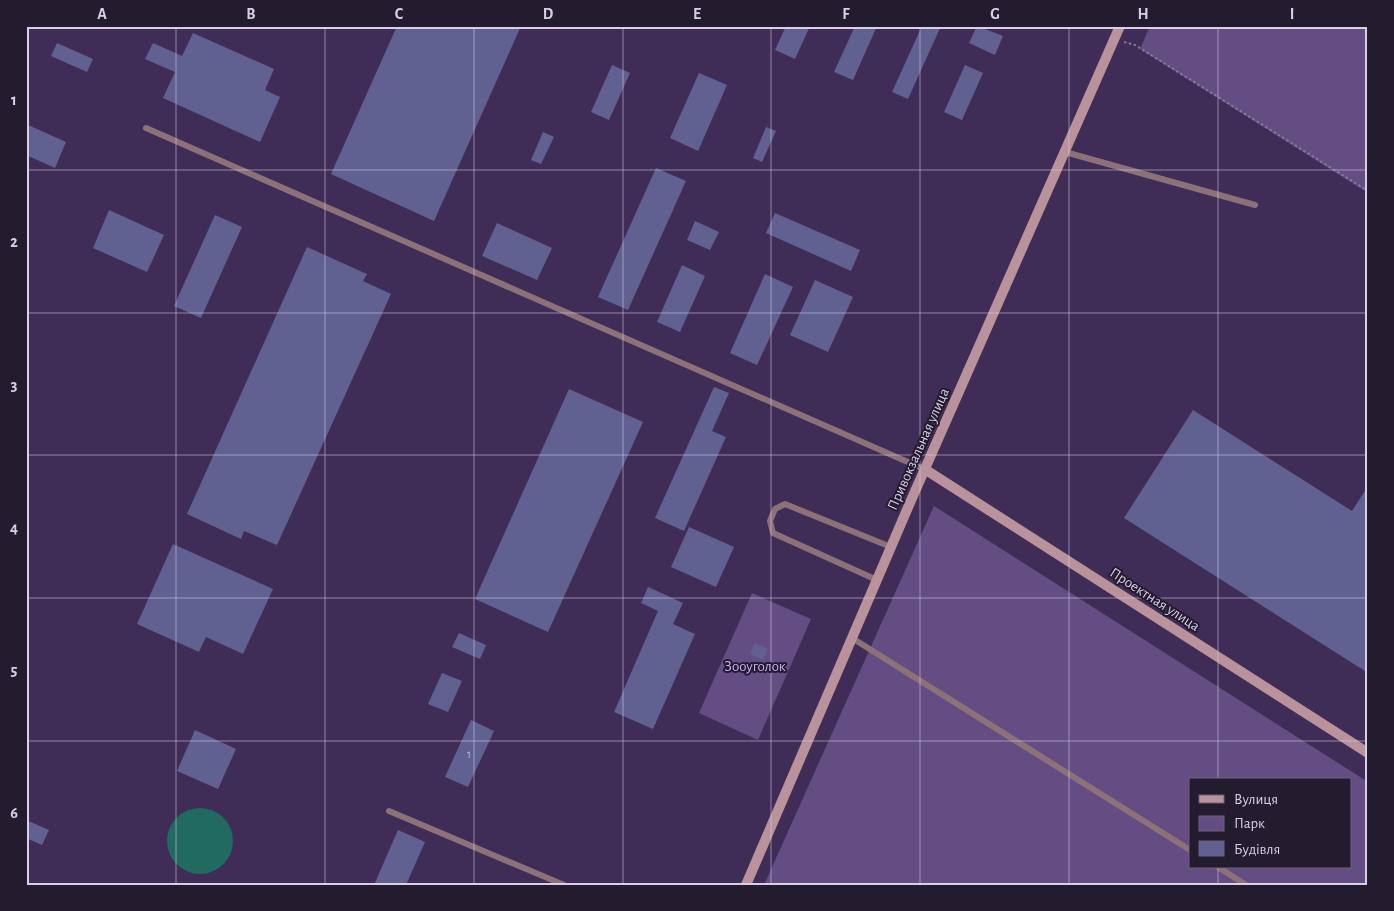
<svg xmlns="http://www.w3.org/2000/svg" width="1394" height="911" font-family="'Alegreya Sans',sans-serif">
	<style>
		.green { fill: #644d83; fill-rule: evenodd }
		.water { fill: #216a60 }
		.building { fill: #606191 }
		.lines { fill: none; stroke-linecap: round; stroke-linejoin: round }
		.path { stroke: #87799b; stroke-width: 2; stroke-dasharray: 2.5 2.5; stroke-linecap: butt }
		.service { stroke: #8c7278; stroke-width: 6 }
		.secondary { stroke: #ba929b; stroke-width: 10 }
		.grid { fill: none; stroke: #d9cfe9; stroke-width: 1; stroke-opacity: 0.55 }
		.labels { text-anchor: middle; stroke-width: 4; stroke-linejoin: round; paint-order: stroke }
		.number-label { font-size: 12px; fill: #bbb4d3 }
		.street-label { font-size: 15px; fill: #d9cfe9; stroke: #231b2e }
		.park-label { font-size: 15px; fill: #cdabff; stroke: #231b2e }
		.neatline { fill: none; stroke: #d9cfe9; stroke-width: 2 }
		.grid-label { font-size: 16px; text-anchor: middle; font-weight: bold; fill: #d9cfe9 }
	</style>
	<rect width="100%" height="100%" fill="#402d57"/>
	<path class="green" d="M1150,26H1368V193L1140,49Z
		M934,506L1368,782V885H764ZM1190,780H1350V867H1190Z
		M752,593L811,619L758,740L699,713Z"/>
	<path class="water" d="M167 841a33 33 0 1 1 66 0a33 33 0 1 1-66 0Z"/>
	<path class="building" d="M397,26H521L434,221L331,174Z
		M786,26H810L795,59L775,50Z
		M855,26H877L853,80L834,72Z
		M922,26H941L908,99L892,92Z
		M977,26L1003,36L995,55L969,43Z
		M193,33L274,69L265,90L280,97L260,142L163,98L175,72L145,59L153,43L182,56Z
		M57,43L93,59L87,72L51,56Z
		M612,65L630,73L609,120L591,112Z
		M965,65L983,73L962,120L944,112Z
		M699,73L727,85L698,151L670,138Z
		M26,124L66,142L55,168L26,155Z
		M766,127L776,131L762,162L753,158Z
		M543,132L554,137L541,164L531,160Z
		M656,168L686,181L628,310L598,297Z
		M109,210L164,235L147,272L93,248Z
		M775,213L860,250L851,271L766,233Z
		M215,215L242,227L201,318L174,306Z
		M695,221L719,232L710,250L687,240Z
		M497,223L552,248L537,280L482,256Z
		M307,247L367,274L363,281L391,294L277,545L244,531L241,539L187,514Z
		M682,265L705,276L680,332L657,322Z
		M765,274L793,287L757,365L730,353Z
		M815,280L853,297L828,352L790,335Z
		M714,387L729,393L712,431L726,437L684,531L655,518Z
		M569,389L643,422L548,632L475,599Z
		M1193,410L1352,511L1368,486V673L1124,518Z
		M689,527L734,547L716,587L671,567Z
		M173,544L273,589L243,654L206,637L199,652L137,624Z
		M648,587L683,603L673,624L695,634L653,729L614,712L658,611L641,603Z
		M459,633L486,645L480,659L452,647Z
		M755,643L768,649L763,660L750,654Z
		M442,673L462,681L448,712L428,704Z
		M471,720L494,731L468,787L445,777Z
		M195,730L236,749L218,789L177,771Z
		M26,820L49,830L42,845L26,838Z
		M398,830L425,842L406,885H374Z"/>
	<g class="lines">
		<path class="path" d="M1124,42L1135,45L1368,191"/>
		<path class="service" d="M146,128L926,470
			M1065,152L1255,205
			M877,580L773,533L770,521L775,509L785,504L891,547
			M852,638L1190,850
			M389,811L564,885
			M1218,867L1246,885"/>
		<path class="secondary" d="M926,470L1368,753
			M746,885L909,505L1120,26"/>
	</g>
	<path class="grid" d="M176,26V885M325,26V885M474,26V885M623,26V885M771,26V885M920,26V885M1069,26V885M1218,26V780M26,170H1368M26,313H1368M26,455H1368M26,598H1368M26,741H1368M1218,867V885"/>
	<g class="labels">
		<g class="number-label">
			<text x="469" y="758">1</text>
		</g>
		<g class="street-label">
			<text transform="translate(918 449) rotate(-66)" y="5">Привокзальная улица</text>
			<text transform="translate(1155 599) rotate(33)" y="5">Проектная улица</text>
		</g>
		<g class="park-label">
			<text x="755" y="671">Зооуголок</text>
		</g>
	</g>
	<rect width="1394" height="911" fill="none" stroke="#231b2e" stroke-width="55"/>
	<rect x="1189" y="778" width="162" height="90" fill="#231b2e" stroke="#6c6379"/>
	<rect x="1199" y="795" width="25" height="8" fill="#ba929b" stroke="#6c6379"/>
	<text x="1234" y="804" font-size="15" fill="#d9cfe9">Вулиця</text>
	<rect x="1199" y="816" width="25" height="15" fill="#644d83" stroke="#6c6379"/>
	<text x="1234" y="828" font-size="15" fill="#d9cfe9">Парк</text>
	<rect x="1199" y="841" width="25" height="15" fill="#606191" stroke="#6c6379"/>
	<text x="1234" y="854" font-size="15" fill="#d9cfe9">Будівля</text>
	<rect x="28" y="28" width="1338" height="856" class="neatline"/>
	<g class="grid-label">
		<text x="102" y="19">A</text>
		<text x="251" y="19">B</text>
		<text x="399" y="19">C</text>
		<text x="548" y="19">D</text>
		<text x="697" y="19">E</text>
		<text x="846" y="19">F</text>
		<text x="995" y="19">G</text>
		<text x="1143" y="19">H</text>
		<text x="1292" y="19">I</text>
		<text x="14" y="105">1</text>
		<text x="14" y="247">2</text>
		<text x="14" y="390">3</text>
		<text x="14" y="533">4</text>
		<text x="14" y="675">5</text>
		<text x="14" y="818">6</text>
	</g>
</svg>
